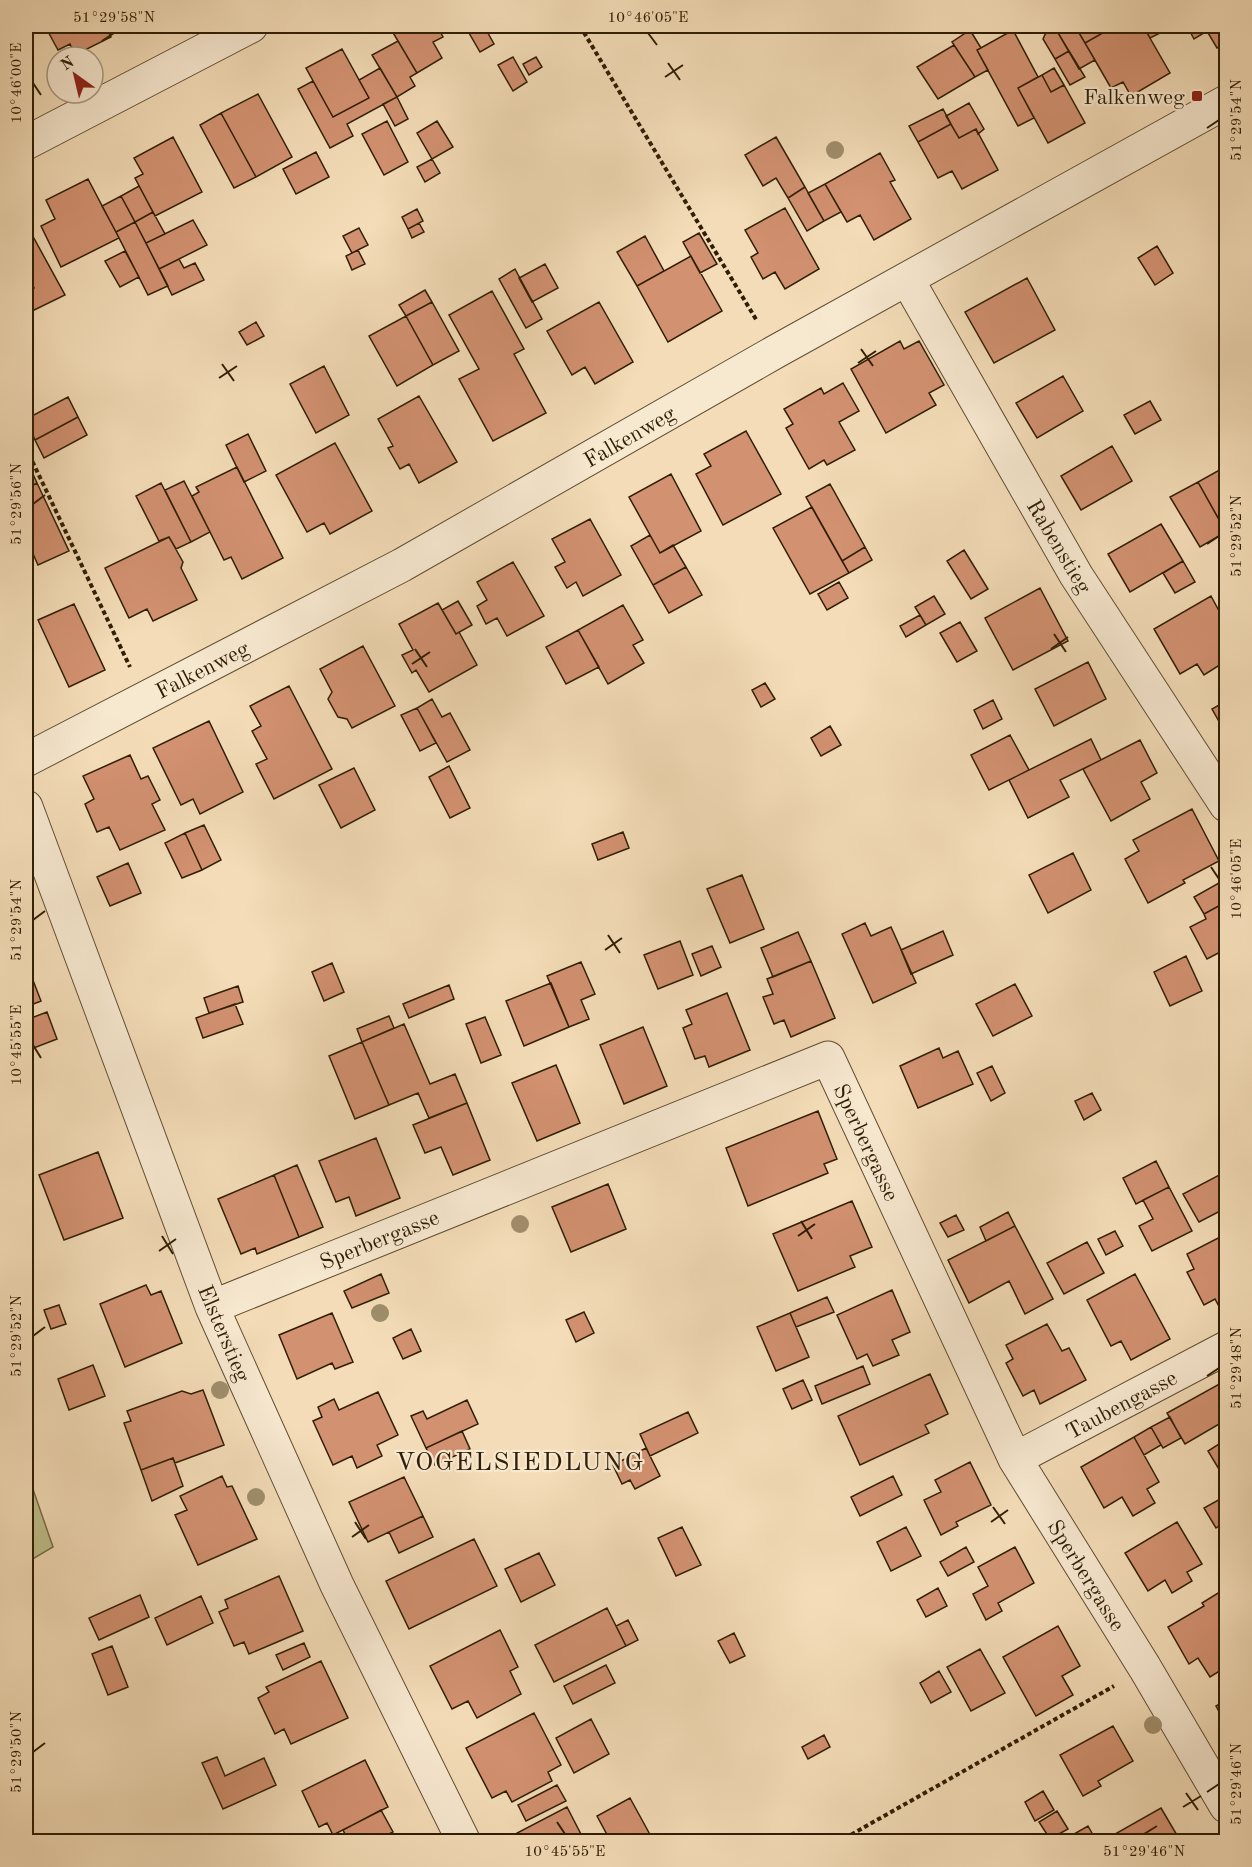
<svg xmlns="http://www.w3.org/2000/svg" width="1252" height="1867" font-family="'Old Standard TT',serif">
	<style>
		.green { fill: #c0bf8b; stroke: #786e48; stroke-width: 1.5 }
		.building { fill: #d29171; stroke: #301e04; stroke-width: 1.5 }
		.lines { fill: none; stroke-linecap: round; stroke-linejoin: round }
		.street-casing { stroke: #614e31; stroke-width: 35 }
		.path { stroke: #301e04; stroke-width: 4; stroke-dasharray: 4.5 3; stroke-linecap: butt }
		.street { stroke: #f7e8d0; stroke-width: 33 }
		.tree { fill: #9f8e6b }
		.ticks { fill: none; stroke: #301e04; stroke-width: 2 }
		.poi-dot { fill: #8f2418; stroke: #f7e8d0; stroke-width: 2 }
		.labels { text-anchor: middle; stroke-width: 4.5; stroke-linejoin: round; paint-order: stroke }
		.poi-label { font-size: 22px; fill: #301e04; stroke: #f7e8d0; text-anchor: end }
		.street-label { font-size: 22px; fill: #301e04; stroke: #f7e8d0 }
		.quarter-label { font-size: 26px; letter-spacing: 1.5px; fill: #301e04; stroke: #f7e8d0 }
		.neatline { fill: none; stroke: #301e04; stroke-width: 2 }
		.ticks-label { font-size: 15px; text-anchor: middle; fill: #301e04 }
	</style>
	<rect width="100%" height="100%" fill="#f3dcb7"/>
	<filter id="stains"><feTurbulence type="fractalNoise" baseFrequency=".00333" numOctaves="4"/><feColorMatrix values="0 0 0 0 .2 0 0 0 0 .09 0 0 0 0 .02 0 0 0 .5 -.17"/></filter>
	<radialGradient id="worn" r=".72"><stop offset=".6" stop-color="#630" stop-opacity="0"/><stop offset="1" stop-color="#630" stop-opacity=".3"/></radialGradient>
	<path class="green" d="M26,1469L53,1547L26,1563Z"/>
	<path class="building" d="M45,26H105L111,37L75,55L70,44L58,50Z
		M389,26H437L443,37L433,42L442,58L417,73Z
		M465,26H484L494,44L480,52Z
		M1049,26H1054L1069,51L1055,59L1043,39Z
		M1054,26H1075L1095,60L1079,69Z
		M1075,26H1115L1085,43Z
		M1115,26H1143L1170,73L1131,96L1123,82L1111,88L1085,43Z
		M1143,26H1172V27L1150,38Z
		M1187,26H1226V43L1217,48L1207,31L1194,39Z
		M970,30L981,48L977,50L988,70L975,77L952,42Z
		M1013,30L1038,77L1018,88L1034,118L1018,126L977,50Z
		M398,41L417,73L410,77L415,86L397,97L372,55Z
		M954,45L975,77L938,99L917,67Z
		M342,49L369,98L333,117L306,68Z
		M1069,51L1085,77L1070,85L1055,59Z
		M513,57L527,82L513,91L498,65Z
		M536,57L542,67L529,75L523,64Z
		M380,68L397,97L347,124L353,136L330,148L298,89L313,81L333,117L369,98L359,80Z
		M1054,68L1064,85L1051,92L1042,75Z
		M1042,75L1051,92L1064,85L1085,123L1048,143L1018,88Z
		M258,94L292,157L256,177L221,113Z
		M397,97L408,119L395,126L383,104Z
		M969,103L984,129L978,134L976,129L959,138L946,116Z
		M943,109L951,124L918,142L909,126Z
		M221,113L256,177L234,188L200,125Z
		M387,121L408,162L384,175L362,134Z
		M437,121L453,147L432,159L417,133Z
		M951,124L959,138L976,129L998,170L962,189L952,171L938,178L918,142Z
		M173,137L202,192L155,216L135,178L143,174L134,158Z
		M776,137L805,187L788,198L776,178L763,186L745,155Z
		M316,152L329,177L296,194L283,169Z
		M880,153L895,180L890,182L911,219L874,240L860,215L847,222L825,184Z
		M432,159L440,173L425,182L417,167Z
		M88,179L119,238L61,267L41,226L55,219L46,200Z
		M825,184L841,212L824,221L808,193Z
		M139,186L153,212L135,222L121,196Z
		M805,187L824,221L807,231L788,198Z
		M121,196L135,222L116,232L102,206Z
		M785,208L819,269L785,289L775,272L763,279L751,257L758,253L745,230Z
		M417,209L423,221L408,229L402,217Z
		M153,212L165,234L146,243L135,222Z
		M193,220L207,245L159,269L146,243Z
		M135,222L168,286L148,295L116,232Z
		M419,223L424,232L412,238L408,229Z
		M359,228L368,245L352,253L343,236Z
		M30,231L65,295L26,314V292L34,288L26,272V233Z
		M699,233L717,264L700,273L683,242Z
		M645,236L664,271L637,286L617,252Z
		M1157,246L1173,273L1155,285L1138,258Z
		M358,250L365,264L352,270L346,256Z
		M125,251L139,277L120,287L105,261Z
		M691,256L722,311L668,342L637,286Z
		M179,259L184,268L195,263L204,280L172,295L159,269Z
		M545,264L558,288L532,302L519,278Z
		M515,269L542,319L526,328L499,279Z
		M26,272L34,288L26,292Z
		M1027,278L1055,330L994,363L965,312Z
		M425,290L432,302L406,316L399,305Z
		M492,291L524,349L514,354L546,413L493,441L459,379L479,369L449,315Z
		M432,302L459,351L433,365L406,316Z
		M599,302L633,362L595,384L585,367L572,375L547,331Z
		M406,316L433,365L397,386L369,336Z
		M256,322L264,336L247,345L239,332Z
		M900,341L904,349L919,341L944,385L929,393L936,405L886,433L851,369Z
		M324,366L349,415L316,433L290,384Z
		M1063,376L1083,411L1037,438L1016,403Z
		M843,383L859,411L839,422L855,450L827,465L824,460L809,469L786,428L793,424L784,409L821,388L824,394Z
		M419,396L457,462L419,483L409,464L400,469L388,448L393,446L378,419Z
		M68,397L78,417L35,440L26,419Z
		M1150,401L1161,420L1135,434L1124,415Z
		M78,417L87,435L44,458L35,440Z
		M746,431L781,494L723,525L696,474L711,466L704,454Z
		M248,434L266,471L244,482L226,445Z
		M335,443L372,511L330,534L324,523L307,532L276,475Z
		M1112,446L1132,481L1081,510L1061,476Z
		M26,459L37,483L26,489Z
		M237,467L283,558L242,579L231,557L224,560L192,496L199,492L196,487Z
		M1223,468L1226,474V525L1223,527L1198,482Z
		M671,474L701,531L660,553L629,497Z
		M184,481L210,532L191,542L165,490Z
		M1198,482L1226,532L1200,547L1170,497Z
		M37,483L69,551L38,565L26,538V489Z
		M161,483L191,542L176,549L169,537L159,541L136,496Z
		M830,484L865,547L842,561L806,497Z
		M812,507L849,573L810,594L773,528Z
		M590,519L621,575L583,596L576,582L567,588L555,567L565,562L552,539Z
		M1161,524L1183,561L1130,592L1108,554Z
		M650,535L660,553L673,545L686,567L653,585L631,546Z
		M169,537L183,562L181,568L197,600L153,621L147,609L129,618L105,568Z
		M26,538L33,553L26,556Z
		M865,547L872,560L849,573L842,561Z
		M964,550L988,589L971,599L947,561Z
		M1183,561L1195,582L1175,593L1163,573Z
		M513,562L544,616L507,636L497,618L486,624L477,606L487,600L477,582Z
		M686,567L702,595L669,613L653,585Z
		M1226,567V582L1220,571Z
		M839,582L848,598L827,610L818,594Z
		M1040,588L1068,641L1013,670L985,618Z
		M934,596L945,614L926,625L915,607Z
		M1211,596L1218,609L1226,604V649L1224,650L1226,654V661L1204,675L1197,664L1180,674L1154,629Z
		M458,601L472,625L456,634L442,610Z
		M438,603L456,634L459,632L477,665L429,692L416,670L412,673L402,655L413,650L399,624Z
		M74,604L105,670L69,687L38,620Z
		M623,605L643,640L633,645L644,663L608,684L578,630Z
		M920,615L926,625L906,637L900,626Z
		M960,622L977,651L957,662L940,633Z
		M578,630L599,667L566,684L546,647Z
		M363,646L395,706L352,728L347,719L338,717L328,699L332,692L320,669Z
		M1088,662L1106,699L1054,726L1035,689Z
		M765,683L775,699L761,707L752,690Z
		M289,686L332,769L274,799L256,764L267,759L252,731L261,726L250,706Z
		M432,699L442,717L450,713L470,750L447,762L417,708Z
		M993,700L1002,719L983,729L974,710Z
		M1226,701V734L1212,709Z
		M417,708L436,743L420,751L401,715Z
		M209,721L243,792L200,814L193,799L181,805L153,748Z
		M830,726L841,745L821,756L811,738Z
		M1010,735L1029,770L989,790L971,755Z
		M1091,739L1101,760L1060,780L1069,797L1028,818L1009,780Z
		M1140,740L1157,773L1141,782L1150,799L1111,821L1083,769Z
		M130,755L141,779L148,776L160,800L152,804L165,830L120,850L109,827L97,832L85,804L94,799L83,776Z
		M449,766L470,808L450,818L429,777Z
		M354,768L375,810L341,828L319,785Z
		M1192,809L1219,861L1183,880L1185,883L1148,903L1125,859L1139,851L1133,840Z
		M204,825L221,860L202,870L185,833Z
		M623,832L629,848L598,860L592,844Z
		M185,833L202,870L182,878L165,843Z
		M1073,853L1091,890L1048,913L1029,875Z
		M128,863L141,893L110,906L97,877Z
		M742,875L764,929L730,943L707,889Z
		M1226,879V902L1204,914L1194,897Z
		M1226,902V949L1207,959L1190,927L1206,919L1204,914Z
		M865,923L871,936L891,927L916,983L873,1003L842,934Z
		M943,931L953,955L911,974L901,950Z
		M798,932L811,961L773,977L761,948Z
		M680,941L693,975L658,989L644,955Z
		M712,946L721,967L701,976L692,954Z
		M1186,956L1202,991L1170,1006L1154,972Z
		M811,961L835,1018L791,1037L784,1020L774,1024L763,997L773,994L767,979Z
		M26,962L41,1001L26,1007Z
		M581,962L595,994L581,1000L589,1019L569,1027L547,976Z
		M332,963L344,992L324,1001L312,972Z
		M551,983L569,1027L524,1046L506,1001Z
		M1015,984L1032,1016L993,1036L976,1004Z
		M449,985L454,999L409,1018L403,1004Z
		M238,986L243,1002L209,1013L204,998Z
		M727,993L750,1050L709,1067L705,1056L695,1059L683,1028L692,1024L686,1010Z
		M235,1004L243,1024L203,1038L196,1018Z
		M47,1012L57,1039L26,1051V1020Z
		M389,1016L394,1028L362,1042L357,1029Z
		M485,1017L501,1055L481,1063L466,1024Z
		M404,1024L430,1084L455,1074L467,1103L429,1118L418,1093L389,1105L362,1042Z
		M643,1027L667,1086L624,1104L600,1045Z
		M362,1042L389,1105L355,1119L329,1056Z
		M939,1048L943,1058L958,1051L973,1084L918,1108L900,1066Z
		M556,1065L580,1123L537,1141L512,1083Z
		M992,1066L1005,1093L991,1101L977,1073Z
		M1092,1093L1101,1110L1084,1120L1075,1101Z
		M467,1103L490,1160L453,1175L441,1147L425,1153L413,1125Z
		M818,1111L837,1159L824,1164L828,1173L748,1206L726,1148Z
		M376,1138L400,1198L356,1216L349,1197L336,1202L319,1161Z
		M98,1152L123,1218L64,1240L39,1175Z
		M1156,1161L1169,1187L1136,1204L1123,1178Z
		M297,1165L323,1227L299,1237L274,1175Z
		M1225,1172L1226,1175V1208L1199,1222L1183,1194Z
		M274,1175L299,1237L257,1254L255,1248L241,1254L218,1199Z
		M608,1184L626,1229L571,1252L552,1207Z
		M1169,1187L1192,1231L1152,1251L1139,1226L1153,1219L1143,1200Z
		M852,1201L872,1247L850,1256L855,1267L798,1291L773,1234Z
		M1008,1212L1015,1226L986,1241L980,1227Z
		M956,1215L964,1230L948,1237L940,1223Z
		M1015,1226L1053,1299L1025,1314L1009,1281L969,1303L948,1260Z
		M1115,1231L1123,1246L1106,1255L1098,1239Z
		M1226,1234V1310L1222,1312L1215,1299L1204,1305L1187,1272L1194,1269L1187,1254Z
		M1087,1242L1104,1273L1064,1294L1047,1263Z
		M381,1274L389,1293L352,1308L344,1291Z
		M1135,1274L1170,1339L1131,1360L1121,1341L1111,1346L1087,1300Z
		M146,1285L151,1295L161,1291L182,1343L125,1367L100,1304Z
		M892,1290L910,1332L892,1340L899,1355L873,1366L867,1354L857,1359L837,1315Z
		M827,1297L834,1312L796,1327L790,1313Z
		M59,1305L66,1324L51,1329L44,1310Z
		M584,1312L594,1333L576,1342L566,1320Z
		M332,1313L353,1362L335,1369L332,1363L297,1379L279,1335Z
		M790,1313L809,1357L776,1371L757,1327Z
		M1047,1324L1062,1351L1069,1348L1086,1380L1040,1404L1034,1390L1023,1396L1006,1363L1013,1359L1006,1345Z
		M411,1329L421,1351L403,1359L393,1338Z
		M93,1365L105,1396L69,1410L58,1379Z
		M863,1366L870,1384L822,1404L815,1386Z
		M930,1374L948,1414L925,1425L929,1433L860,1465L838,1416Z
		M803,1380L812,1400L792,1409L783,1389Z
		M1223,1382L1226,1389V1420L1185,1444L1167,1413Z
		M203,1390L224,1445L175,1463L173,1458L141,1470L124,1423L131,1421L127,1411L182,1391L191,1394Z
		M378,1392L398,1435L377,1445L382,1456L357,1468L352,1456L333,1465L313,1421L322,1417L318,1407L334,1399L339,1410Z
		M467,1400L478,1424L426,1448L411,1416L423,1411L427,1419Z
		M688,1412L698,1433L650,1456L640,1434Z
		M1170,1417L1181,1438L1163,1448L1151,1427Z
		M1151,1427L1161,1445L1144,1455L1134,1437Z
		M462,1431L470,1449L435,1465L426,1448Z
		M1134,1437L1159,1482L1147,1489L1155,1503L1133,1516L1122,1497L1104,1508L1081,1467Z
		M1222,1442L1226,1449V1467L1220,1471L1208,1451Z
		M646,1448L660,1476L635,1489L630,1480L622,1484L613,1465Z
		M173,1458L183,1486L152,1501L141,1470Z
		M970,1462L991,1505L956,1522L958,1526L941,1535L924,1500L941,1492L935,1480Z
		M222,1476L227,1487L232,1486L257,1539L198,1565L175,1515L187,1510L180,1496Z
		M893,1476L902,1495L860,1516L851,1497Z
		M404,1477L423,1516L368,1542L349,1502Z
		M1222,1498L1226,1506V1521L1216,1528L1204,1508Z
		M423,1516L433,1537L399,1553L389,1532Z
		M1177,1522L1202,1564L1187,1572L1192,1581L1172,1593L1165,1580L1148,1591L1125,1553Z
		M682,1527L701,1565L676,1576L658,1538Z
		M906,1527L921,1556L891,1571L877,1542Z
		M474,1539L497,1586L409,1629L386,1581Z
		M966,1547L974,1562L948,1576L940,1562Z
		M1015,1547L1034,1583L998,1603L1002,1611L986,1620L973,1594L988,1586L978,1567Z
		M539,1553L555,1585L521,1602L505,1569Z
		M279,1576L303,1631L249,1654L244,1642L234,1646L219,1612L228,1608L225,1600Z
		M938,1588L947,1606L926,1617L917,1600Z
		M1226,1588V1667L1210,1677L1198,1658L1189,1664L1168,1627L1204,1606L1202,1603Z
		M140,1595L149,1617L99,1640L89,1618Z
		M201,1596L213,1623L167,1645L155,1618Z
		M607,1608L626,1646L554,1682L535,1645Z
		M628,1620L638,1640L626,1646L616,1626Z
		M1058,1626L1080,1666L1062,1676L1073,1695L1036,1716L1003,1657Z
		M500,1630L518,1667L510,1671L521,1694L477,1718L468,1701L452,1709L430,1666Z
		M734,1633L745,1656L730,1663L718,1641Z
		M304,1643L310,1657L283,1670L276,1655Z
		M112,1646L128,1687L108,1695L92,1654Z
		M980,1649L1005,1693L971,1711L947,1667Z
		M321,1661L348,1718L291,1744L284,1729L275,1734L258,1698L269,1692L266,1687Z
		M606,1665L615,1683L573,1704L564,1686Z
		M939,1671L951,1692L931,1703L920,1683Z
		M1226,1700V1724L1216,1706Z
		M534,1713L561,1765L548,1772L552,1781L512,1802L506,1791L492,1798L466,1748Z
		M591,1719L609,1754L574,1773L556,1738Z
		M1113,1726L1133,1761L1098,1781L1101,1786L1083,1796L1060,1755Z
		M824,1735L830,1747L808,1759L802,1747Z
		M217,1757L225,1776L264,1758L276,1785L223,1809L202,1763Z
		M365,1760L388,1807L333,1835L327,1823L319,1827L302,1791Z
		M557,1785L566,1801L526,1821L518,1805Z
		M1043,1791L1054,1810L1035,1821L1025,1802Z
		M630,1798L653,1840L651,1842H611L597,1816Z
		M567,1807L585,1842H521L517,1833Z
		M1161,1808L1181,1842H1110L1108,1838Z
		M381,1810L393,1832L373,1842H349L343,1830Z
		M1057,1811L1068,1829L1050,1839L1039,1822Z
		M1088,1826L1097,1842H1060Z"/>
	<g class="lines">
		<g class="street-casing">
			<path id="street" d="M26,143L251,26
				M907,279L1076,575L1226,805
				M26,760L402,565L775,352L1226,102
				M26,807L212,1307L337,1585L464,1842
				M212,1307L828,1058L1015,1459L1145,1668L1226,1806
				M1015,1459L1226,1348"/>
		</g>
		<path class="path" d="M580,26L757,321
			M26,448L130,667
			M838,1842L1114,1686"/>
		<use href="#street" class="street"/>
	</g>
	<g class="tree">
		<circle cx="835" cy="150" r="9"/>
		<circle cx="520" cy="1224" r="9"/>
		<circle cx="380" cy="1313" r="9"/>
		<circle cx="220" cy="1390" r="9"/>
		<circle cx="256" cy="1497" r="9"/>
		<circle cx="1153" cy="1725" r="9"/>
	</g>
	<path class="ticks" d="M648,33L657,45M102,41L114,33M668,63L680,80M665,77L683,65M33,83L41,95M1207,128L1219,120M861,349L873,366M858,363L876,351M222,364L234,381M219,378L237,366M33,504L45,495M1207,544L1219,536M1054,634L1066,652M415,649L427,667M1051,649L1068,637M412,664L430,652M1211,867L1219,879M33,920L45,911M608,935L620,953M605,950L622,938M33,1045L41,1058M801,1221L812,1239M162,1236L173,1254M798,1236L815,1224M159,1251L176,1239M33,1336L45,1327M1207,1376L1219,1368M993,1507L1005,1524M355,1522L366,1539M991,1522L1008,1510M352,1537L369,1525M33,1752L45,1743M1207,1792L1219,1784M1186,1793L1198,1810M1183,1807L1201,1796M557,1822L565,1834M1144,1834L1157,1826"/>
	<rect class="poi-dot" x="1191" y="90" width="12" height="12" rx="3"/>
	<g class="labels">
		<g class="poi-label">
			<text x="1185" y="104">Falkenweg</text>
		</g>
		<g class="street-label">
			<text transform="translate(629 436) rotate(-30)" y="8">Falkenweg</text>
			<text transform="translate(1060 546) rotate(59)" y="8">Rabenstieg</text>
			<text transform="translate(202 669) rotate(-27)" y="8">Falkenweg</text>
			<text transform="translate(867 1142) rotate(65)" y="8">Sperbergasse</text>
			<text transform="translate(379 1239) rotate(-22)" y="8">Sperbergasse</text>
			<text transform="translate(225 1333) rotate(67)" y="8">Elsterstieg</text>
			<text transform="translate(1121 1404) rotate(-28)" y="8">Taubengasse</text>
			<text transform="translate(1087 1575) rotate(58)" y="8">Sperbergasse</text>
		</g>
		<g class="quarter-label">
			<text x="520" y="1470">VOGELSIEDLUNG</text>
		</g>
	</g>
	<rect width="1252" height="1867" fill="none" stroke="#f3dcb7" stroke-width="66"/>
	<g transform="translate(75 75) rotate(326)"><circle r="28" fill="#f7e8d0" stroke="#a7977e" stroke-width="1.5"/>
	<path d="M0-4.5L10 22L0 15L-10 22Z" fill="#8f2418"/>
	<text y="-9" font-size="16" font-weight="bold" text-anchor="middle" fill="#301e04">N</text>
	</g>
	<rect x="33" y="33" width="1186" height="1801" class="neatline"/>
	<g class="ticks-label">
		<text x="114" y="22">51°29'58"N</text>
		<text x="648" y="22">10°46'05"E</text>
		<text transform="translate(16 83) rotate(-90)" y="5">10°46'00"E</text>
		<text transform="translate(1236 120) rotate(-90)" y="5">51°29'54"N</text>
		<text transform="translate(16 504) rotate(-90)" y="5">51°29'56"N</text>
		<text transform="translate(1236 536) rotate(-90)" y="5">51°29'52"N</text>
		<text transform="translate(1236 879) rotate(-90)" y="5">10°46'05"E</text>
		<text transform="translate(16 920) rotate(-90)" y="5">51°29'54"N</text>
		<text transform="translate(16 1045) rotate(-90)" y="5">10°45'55"E</text>
		<text transform="translate(16 1336) rotate(-90)" y="5">51°29'52"N</text>
		<text transform="translate(1236 1368) rotate(-90)" y="5">51°29'48"N</text>
		<text transform="translate(16 1752) rotate(-90)" y="5">51°29'50"N</text>
		<text transform="translate(1236 1784) rotate(-90)" y="5">51°29'46"N</text>
		<text x="565" y="1856">10°45'55"E</text>
		<text x="1144" y="1856">51°29'46"N</text>
	</g>
	<rect width="100%" height="100%" filter="url(#stains)"/>
	<rect width="100%" height="100%" fill="url(#worn)"/>
</svg>
